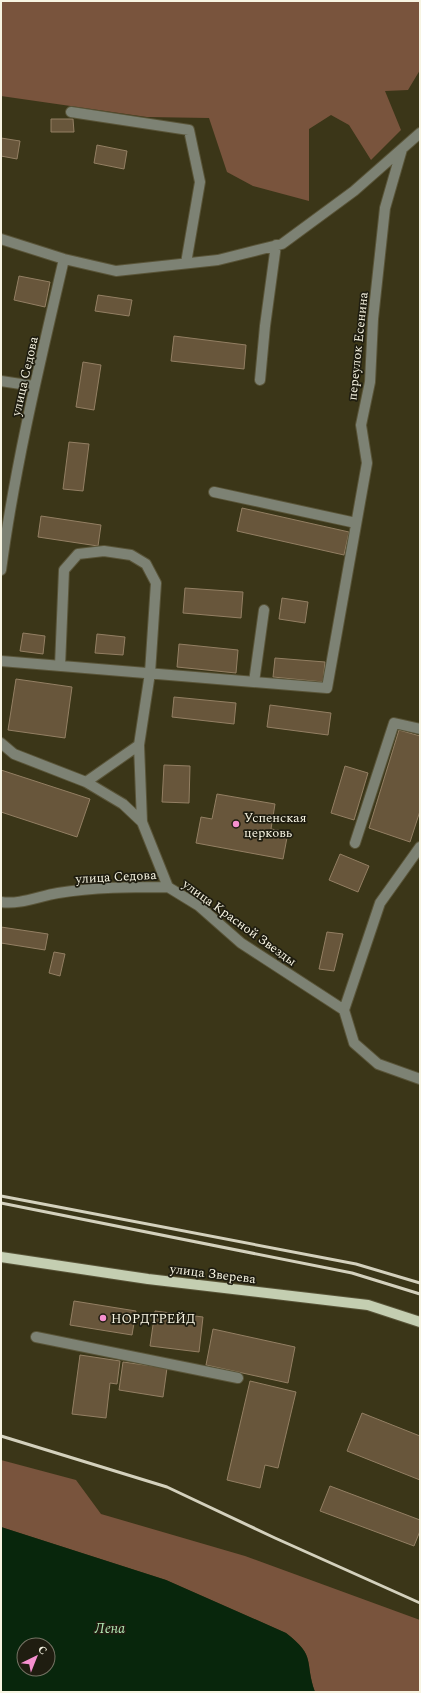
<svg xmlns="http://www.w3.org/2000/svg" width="421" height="1693" font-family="Spectral,serif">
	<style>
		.forest { fill: #79543d }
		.water { fill: #08260c; fill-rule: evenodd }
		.building { fill: #68563b; stroke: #937f63 }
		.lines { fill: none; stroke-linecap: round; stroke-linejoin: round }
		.minor-casing { stroke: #595438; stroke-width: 12 }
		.major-casing { stroke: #595438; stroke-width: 12 }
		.minor { stroke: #7d8274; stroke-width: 10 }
		.major { stroke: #c4ceb1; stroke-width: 10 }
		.rail { stroke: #d4d1bd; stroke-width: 3 }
		.poi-dot { fill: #f690cf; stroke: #1f1d10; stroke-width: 1.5 }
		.labels { text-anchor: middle; stroke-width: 3.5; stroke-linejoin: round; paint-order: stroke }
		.street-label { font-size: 13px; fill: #f7f4e2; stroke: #1f1d10 }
		.poi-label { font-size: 13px; fill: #f7f4e2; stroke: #1f1d10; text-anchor: start }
		.water-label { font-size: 14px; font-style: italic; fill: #b3e9b5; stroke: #1f1d10 }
	</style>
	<rect width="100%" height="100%" fill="#3b3618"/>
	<path class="forest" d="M1,1H420V70L408,90L385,91L401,130L371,160L349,125L331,115L309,129V201L253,186L227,172L209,118L147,117L1,96Z
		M1,1460L76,1480L101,1514L245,1556L420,1620V1692H315C304,1661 317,1657 286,1633L166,1580L1,1527Z"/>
	<path class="water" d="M1,1527L166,1580L286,1633C317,1657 304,1661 315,1692H1ZM24,1645H48V1669H24Z"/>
	<path class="building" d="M51,119H73L74,132H51Z
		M1,138L20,141L17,159L1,156Z
		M97,145L127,151L124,169L94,163Z
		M19,276L50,282L45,307L14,300Z
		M98,295L132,300L129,316L95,311Z
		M174,336L246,345L244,369L171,361Z
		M83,362L101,365L94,410L76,407Z
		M69,442L89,444L83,491L63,489Z
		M242,508L349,532L344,555L237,531Z
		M41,516L101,525L98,546L38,537Z
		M185,588L243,592L241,618L183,613Z
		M282,598L308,602L305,623L279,619Z
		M23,633L45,636L43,654L20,651Z
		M97,634L125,637L123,655L95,653Z
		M179,644L238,650L236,673L177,667Z
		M275,658L325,662L323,682L273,677Z
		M16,679L72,687L65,738L8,730Z
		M174,697L236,703L234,724L172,717Z
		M270,705L331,713L328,735L267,727Z
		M399,730L420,736V811L410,842L369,828Z
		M164,765L190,766L189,803L162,802Z
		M345,766L368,773L354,820L331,813Z
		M1,770L90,799L77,837L1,812Z
		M217,794L275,804L271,829L288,832L283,859L196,843L201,817L212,819Z
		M340,854L369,866L358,892L329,880Z
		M1,927L48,934L45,950L1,943Z
		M327,932L343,934L334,971L319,969Z
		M54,952L65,954L60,976L49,973Z
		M74,1301L136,1311L132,1335L70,1325Z
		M155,1311L203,1317L199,1352L150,1346Z
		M213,1329L295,1347L288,1383L206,1365Z
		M80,1355L120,1361L117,1384L110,1383L106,1418L72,1414Z
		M123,1362L167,1368L163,1397L119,1390Z
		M250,1381L296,1392L278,1468L265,1465L260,1488L227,1480Z
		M362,1413L420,1436V1480L347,1451Z
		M330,1486L420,1520V1531L414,1546L320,1511Z"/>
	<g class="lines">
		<g class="minor-casing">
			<path id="minor" d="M71,112L189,130L200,182L186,263
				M1,239L64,259L116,271L218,260L282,244L354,191L420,133
				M260,380L265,326L276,245
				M1,381L34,386
				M214,492L356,523
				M1,570C15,465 40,362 64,259
				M1,661L327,688L367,463L361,425L370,382L373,319L385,208L402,149
				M60,666L64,570L78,554L104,551L131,555L146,564L156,583L150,673L139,745L142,822
				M254,682L264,610
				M1,743L14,754L86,782L123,804L142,822L168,887C131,887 94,887 58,893C39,896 20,905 1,902
				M86,782L139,745
				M355,843L394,723L420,729
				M168,887L199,906L241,943L344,1010L354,1043L378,1064L420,1079
				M344,1010L380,903L420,847
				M36,1337L238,1378"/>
		</g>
		<g class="major-casing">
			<path id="major" d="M1,1257L148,1279L368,1305L420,1322"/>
		</g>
		<use href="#minor" class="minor"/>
		<use href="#major" class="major"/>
		<path class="rail" d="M1,1196L356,1264L420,1283
			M1,1203L352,1273L420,1294
			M1,1436L167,1487L275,1538L420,1603"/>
	</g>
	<g class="poi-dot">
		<circle cx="236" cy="824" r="4"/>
		<circle cx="103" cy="1318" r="4"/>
	</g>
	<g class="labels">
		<g class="street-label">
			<text transform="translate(357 346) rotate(-84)" y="5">переулок Есенина</text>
			<text transform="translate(24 376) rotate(-77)" y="5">улица Седова</text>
			<text transform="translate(116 876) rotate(-3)" y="5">улица Седова</text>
			<text transform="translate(240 922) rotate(36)" y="5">улица Красной Звезды</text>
			<text transform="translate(213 1273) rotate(7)" y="5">улица Зверева</text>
		</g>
		<g class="poi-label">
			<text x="244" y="822">Успенская<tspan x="244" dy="15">церковь</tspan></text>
			<text x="111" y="1323">НОРДТРЕЙД</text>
		</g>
		<g class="water-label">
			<text x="110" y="1633">Лена</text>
		</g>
	</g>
	<rect width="421" height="1693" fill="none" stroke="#f7f4e2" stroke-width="4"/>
	<g transform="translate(36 1657) rotate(43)"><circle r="19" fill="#1f1d10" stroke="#757364"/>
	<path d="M0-3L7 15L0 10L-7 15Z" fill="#f690cf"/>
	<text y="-6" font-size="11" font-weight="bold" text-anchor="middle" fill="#f7f4e2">С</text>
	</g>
</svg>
